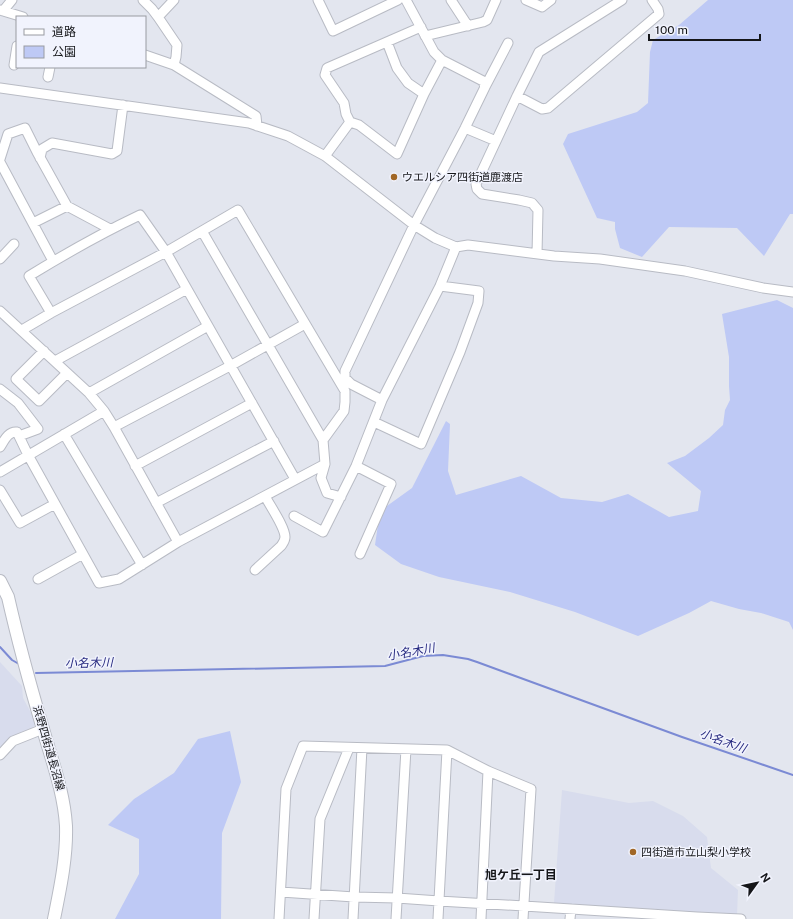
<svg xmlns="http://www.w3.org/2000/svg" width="793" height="919" font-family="'Public Sans','Noto Sans JP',sans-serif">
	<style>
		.built { fill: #d8dced }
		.green { fill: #bec9f5 }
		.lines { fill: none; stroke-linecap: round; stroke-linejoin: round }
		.stream { stroke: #7b8ad4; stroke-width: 2 }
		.minor-casing { stroke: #b8bbc4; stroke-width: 11 }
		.major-casing { stroke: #b8bbc4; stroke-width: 14 }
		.minor { stroke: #fff; stroke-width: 9 }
		.major { stroke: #fff; stroke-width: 12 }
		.poi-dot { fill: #a16726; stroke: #f1f3fd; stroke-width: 1.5 }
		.labels { text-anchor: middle; stroke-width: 3; stroke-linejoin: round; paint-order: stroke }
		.poi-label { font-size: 11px; fill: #151619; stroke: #f1f3fd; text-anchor: start }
		.street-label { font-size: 11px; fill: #151619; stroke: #f1f3fd }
		.water-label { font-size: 12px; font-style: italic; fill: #26297f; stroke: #f1f3fd }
		.neighbourhood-label { font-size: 12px; font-weight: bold; fill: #151619; stroke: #f1f3fd }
	</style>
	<rect width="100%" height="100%" fill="#e3e6ef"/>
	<path class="built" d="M0,662L22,686L23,698L36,722L32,730L0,751Z
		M562,790L629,803L653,801L683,816L707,837L711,868L738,890L737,915L554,903Z"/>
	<path class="green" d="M708,0H793V214H790L764,256L737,228L669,227L642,257L620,248L615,229V222L597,218L563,144L568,134L637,112L648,103L650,52L653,40L679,25Z
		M777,300L793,308V630L789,622L761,613L739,609L711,601L689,613L638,636L575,612L510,592L439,577L401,564L375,545L380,511L412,488L446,421L450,424L448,471L456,495L521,476L561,498L602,502L628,494L669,517L698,511L701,491L667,463L685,456L709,438L723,425L725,410L730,400L729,386V357L722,314Z
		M230,731L241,782L222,833L221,919H115L139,874V839L108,825L134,799L174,773L198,739Z"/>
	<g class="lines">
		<path class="stream" d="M0,647L12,660L19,664
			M36,673L385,666L423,656L443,655L468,659L477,662L682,737L793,775"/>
		<g class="minor-casing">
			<path id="minor" d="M143,0L152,9L158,17L177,45L176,57L174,65
				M318,0L333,31L398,0
				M451,0L468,26
				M526,0L542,7L551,0
				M0,10L23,17
				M3,11L12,0
				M158,17L174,0
				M421,27L327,68L325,75L344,103L346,114L350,122L359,125L397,154L424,94L442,60
				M425,36L483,22L487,20L496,0
				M387,42L397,68L408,83L424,94
				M145,55L174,65L256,116L257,126
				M14,65L17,46
				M48,77L50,67
				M485,87L508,43
				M0,88L249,123L288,136L325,156L414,225L435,238L456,247L468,245L554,256L600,259L685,271L763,288L793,292
				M517,96L542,109L548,108L659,14L658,9L652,0
				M465,128L496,141
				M325,156L350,122
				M40,158L42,149L52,143L112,154L117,151L123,105
				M0,159L8,134L25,128L37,152L67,206L110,229
				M0,162L53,261
				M33,223L67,206
				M202,231L323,440
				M537,254L538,210L532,203L519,200L482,194L477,189L476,184L517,96L539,52L622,0
				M0,259L14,244
				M0,311L89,393L104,411L114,427L178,542
				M51,313L29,276C65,254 102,233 140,215L166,252L295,479
				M44,351L16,379L39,401L67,373
				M55,361L187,289
				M0,389L18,403L38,429L19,436
				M89,393L208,326
				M382,400L351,384L345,378V371L414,225L465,128L485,87L483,81L442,60L434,52L406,0
				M374,422L421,444L460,352L478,303L479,291L440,286
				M114,427L230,366L305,324
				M64,434L142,565
				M0,447C4,441 8,431 17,432L28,455L99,583L119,579L178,542L325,464L323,440L344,411L345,402V391L238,210L166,252L51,313L22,330
				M325,464L321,478L327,493L341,497
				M135,466L252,403
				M356,466L391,484L360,554
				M0,472L104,411
				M0,490L20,523L55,504
				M156,503L274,441
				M294,516L323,532L356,466L382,400L440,286L456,247
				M255,570L281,546C283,543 285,541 285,537C285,527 270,506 265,496
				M38,579L83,554
				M0,755L13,741L43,729
				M281,892L354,897L397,898L439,901L524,906L697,917L741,919
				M279,919L286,789L303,746L447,750L488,771L531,789L523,919
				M314,919L320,819L349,748
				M353,919L362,748
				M396,919L406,749
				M438,919L447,750
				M481,919L488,771
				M570,919L571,909"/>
		</g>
		<g class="major-casing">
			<path id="major" d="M0,581L8,597C18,641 30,685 43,729C52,761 64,792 66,826C67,857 60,889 54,919"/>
		</g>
		<use href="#minor" class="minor"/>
		<use href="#major" class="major"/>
	</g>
	<g class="poi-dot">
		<circle cx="394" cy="177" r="4"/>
		<circle cx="633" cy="852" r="4"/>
	</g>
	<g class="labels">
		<g class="poi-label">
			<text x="402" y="181">ウエルシア四街道鹿渡店</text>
			<text x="641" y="856">四街道市立山梨小学校</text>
		</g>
		<g class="street-label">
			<text transform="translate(49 748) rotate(74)" y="4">浜野四街道長沼線</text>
		</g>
		<g class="water-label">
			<text transform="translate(411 652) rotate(-10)" y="4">小名木川</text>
			<text transform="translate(89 663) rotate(-1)" y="4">小名木川</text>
			<text transform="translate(723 741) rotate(20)" y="4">小名木川</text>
		</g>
		<g class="neighbourhood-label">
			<text x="521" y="879">旭ケ丘一丁目</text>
		</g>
	</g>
	<rect x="16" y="16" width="130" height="52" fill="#f1f3fd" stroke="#999ba2"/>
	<rect x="24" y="29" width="20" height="6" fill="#ffffff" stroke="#999ba2"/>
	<text x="52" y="36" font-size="12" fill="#151619">道路</text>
	<rect x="24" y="46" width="20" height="12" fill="#bec9f5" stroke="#999ba2"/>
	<text x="52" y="56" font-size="12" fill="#151619">公園</text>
	<g transform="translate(757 883) rotate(57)" stroke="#f1f3fd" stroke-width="3" paint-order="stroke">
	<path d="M0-3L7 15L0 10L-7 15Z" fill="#151619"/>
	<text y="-6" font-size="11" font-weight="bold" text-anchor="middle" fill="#151619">N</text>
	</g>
	<path d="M649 34v6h111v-6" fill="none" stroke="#151619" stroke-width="2"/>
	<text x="655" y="34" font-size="12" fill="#151619" stroke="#f1f3fd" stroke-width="3" paint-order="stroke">100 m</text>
</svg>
